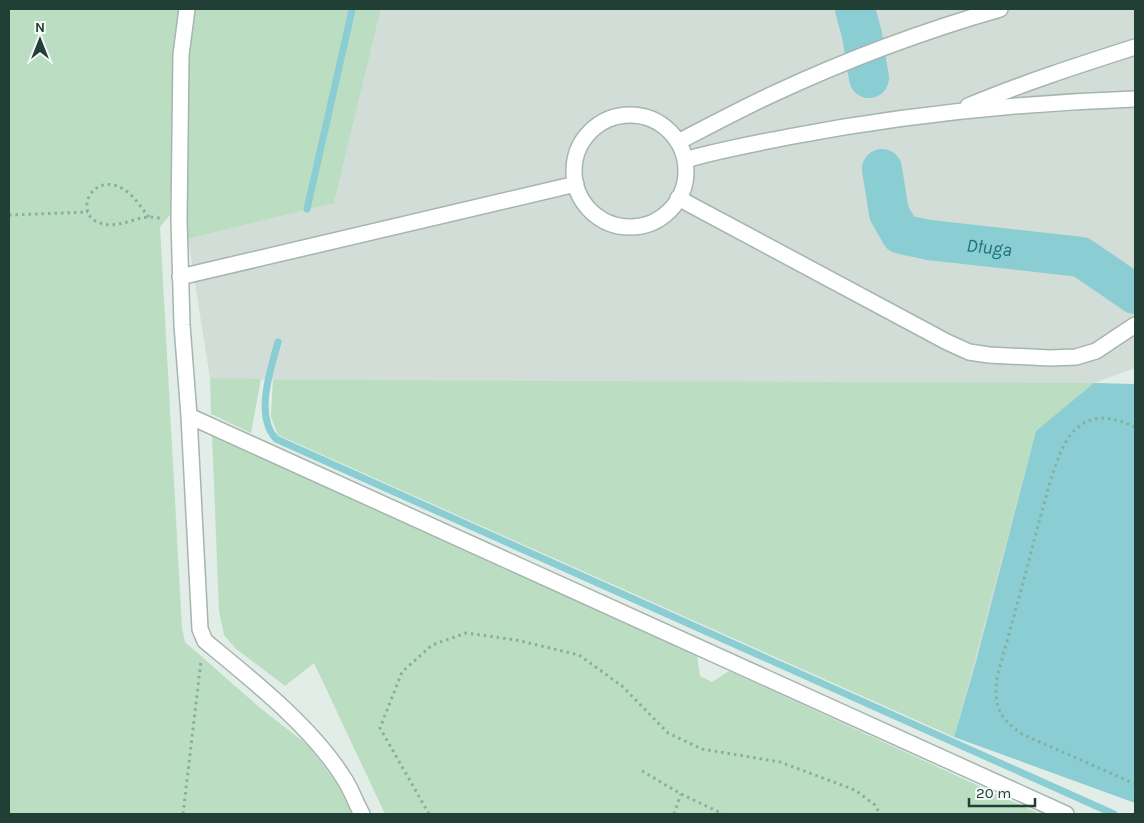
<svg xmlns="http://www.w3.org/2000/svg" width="1144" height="823" font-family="Karla,sans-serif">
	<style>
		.built { fill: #d1ddd6 }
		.green { fill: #bbdec2 }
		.water { fill: #8acdd3 }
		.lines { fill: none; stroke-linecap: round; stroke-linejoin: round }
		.stream { stroke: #8acdd3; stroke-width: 7 }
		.river { stroke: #8acdd3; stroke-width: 40 }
		.street-casing { stroke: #a5b5af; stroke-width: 18 }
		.path { stroke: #83b19f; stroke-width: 3; stroke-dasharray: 2.5 4; stroke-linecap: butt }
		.street { stroke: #fff; stroke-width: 15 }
		.labels { text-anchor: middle; stroke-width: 4.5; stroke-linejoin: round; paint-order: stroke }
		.water-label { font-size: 19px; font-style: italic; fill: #1b727c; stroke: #f3f9f6 }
	</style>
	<rect width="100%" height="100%" fill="#e3ede8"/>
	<path class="built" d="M381,9H1135V368L1094,383L977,658L954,737L764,620L278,435L271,417L273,380L210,378L188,239L334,203Z"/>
	<path class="green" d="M9,9H179L174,52L170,215L160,227L182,628L185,642L259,707L309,746L338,785L352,814H9Z
		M192,9H381L334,203L188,239L186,166L190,27Z
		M210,378L261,379L251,433L211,414Z
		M273,380L1094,383L1036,431L954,737L278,435L271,417Z
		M212,435L697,655L700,676L712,682L729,671L1040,814H385L314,663L285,686L236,649L224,635L219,611Z"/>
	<path class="water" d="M1094,383L1135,384V803L954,737L977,658L1036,431Z"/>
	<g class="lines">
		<path class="stream" d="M307,209L352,10
			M278,342C271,369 254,415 276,439L1114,814"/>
		<g class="river">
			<path d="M855,9L862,35L869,78"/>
			<path id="s1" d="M882,169L889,213L901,234L929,240L1081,257L1135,294"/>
		</g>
		<g class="street-casing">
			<path id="street" d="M187,9L181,55L179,220L182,325L189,416L200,629L205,641C251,679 311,726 343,777C351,788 355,802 362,814
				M968,106C1023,83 1079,65 1135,47
				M574 171a56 56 0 1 1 112 0a56 56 0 1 1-112 0Z
				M678,142C709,126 741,109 773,94C846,60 923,31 1000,9
				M685,160C719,150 753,144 788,137C903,115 1019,103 1135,99
				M678,198L947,342L969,352L989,355L1050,358L1076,357L1096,351L1135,325
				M180,277L576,184
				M189,416L1066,814"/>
		</g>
		<path class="path" d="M9,215L88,212
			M149,217C142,209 136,199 129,193C94,165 71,214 100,223C118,229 132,218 149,217C153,217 157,218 161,218
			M1135,427C1118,419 1098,413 1081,425C1073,430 1066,441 1062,449C1050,477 1043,508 1035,537C1023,584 1010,630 997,677C994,707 998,717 1022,734L1135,784
			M642,771L681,794L723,814
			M183,814L201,661
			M429,814L380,728L402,672L432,645L466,633L516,640L579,655L622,686L668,733L702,749L780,762L855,790L875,805L880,814
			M674,814L681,794"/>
		<use href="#street" class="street"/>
	</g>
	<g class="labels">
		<g class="water-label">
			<text dy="7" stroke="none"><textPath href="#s1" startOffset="158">Długa</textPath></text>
		</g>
	</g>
	<rect width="1144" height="823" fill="none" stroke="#223f35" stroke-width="20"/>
	<g transform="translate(40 40)" stroke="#f3f9f6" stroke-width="4" paint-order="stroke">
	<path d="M0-4L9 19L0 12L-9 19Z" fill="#223f35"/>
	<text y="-8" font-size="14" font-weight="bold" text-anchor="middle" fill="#223f35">N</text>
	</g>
	<path d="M969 798v8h66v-8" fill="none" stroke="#223f35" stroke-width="2.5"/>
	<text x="976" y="798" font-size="15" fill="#223f35" stroke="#f3f9f6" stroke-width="4" paint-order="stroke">20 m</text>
</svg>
